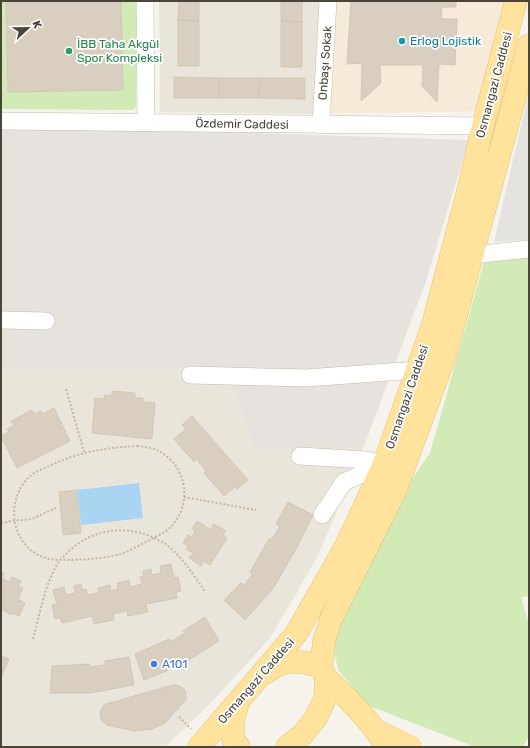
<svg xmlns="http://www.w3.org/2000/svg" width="530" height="748" font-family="Rubik,sans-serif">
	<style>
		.residential { fill: #eae5da }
		.commercial { fill: #f7ead8 }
		.industrial { fill: #e6e2dd }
		.green { fill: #d2eab5 }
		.parking { fill: #e5e3e0 }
		.water { fill: #a9d4f2 }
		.building { fill: #d8cfc1; stroke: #d3c7b4 }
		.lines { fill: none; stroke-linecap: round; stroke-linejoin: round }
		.minor-casing { stroke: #c2bbae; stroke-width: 18 }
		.major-casing { stroke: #e6c16a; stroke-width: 23 }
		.path { stroke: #c4b79f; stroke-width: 2; stroke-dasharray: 2 2; stroke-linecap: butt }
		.minor { stroke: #fff; stroke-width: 17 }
		.major { stroke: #ffe39c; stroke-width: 22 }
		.culture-dot { fill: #0f9aa8; stroke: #fff; stroke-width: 1.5 }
		.leisure-dot { fill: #2e9e5b; stroke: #fff; stroke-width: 1.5 }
		.shop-dot { fill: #3f7fe0; stroke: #fff; stroke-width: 1.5 }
		.labels { text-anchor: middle; stroke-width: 3.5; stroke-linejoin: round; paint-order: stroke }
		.culture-label { font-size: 12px; fill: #0d838f; stroke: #fff; text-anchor: start }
		.leisure-label { font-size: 12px; fill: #27864d; stroke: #fff; text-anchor: start }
		.street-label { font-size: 12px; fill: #4b4439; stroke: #fff }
		.shop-label { font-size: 12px; fill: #366cbe; stroke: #fff; text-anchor: start }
	</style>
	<rect width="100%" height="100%" fill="#f6f3ec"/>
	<path class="residential" d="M159,1H319L314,114L160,112Z
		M227,369L254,447L364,446L318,556L270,638L209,705L165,747H1V371Z"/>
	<path class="commercial" d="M319,1H505L482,111L314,114Z"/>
	<path class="industrial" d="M74,127L469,140L425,284L364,446L254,448L227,369L1,371V128Z"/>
	<path class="green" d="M1,1H137L136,107L133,110H128L1,109Z
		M529,257V596L521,597L529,624V736L523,747H475L367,705L339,671L330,641L397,501L430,453L484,262Z"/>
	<path class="parking" d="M529,92V240L494,242Z"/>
	<path class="water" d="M139,483L143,518L81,525L77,490Z"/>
	<path class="building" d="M6,1H121L123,90L8,92Z
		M179,1H199V21L178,20Z
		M281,1H302V22L281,21Z
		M351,1H456V7H442L441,19H457L455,65L439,64L437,102L422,86L423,65H380L381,83L361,101L362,63L347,64Z
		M178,20L199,21V66H178Z
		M281,21L302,22V67H281Z
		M174,77L219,78V98H174Z
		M219,78H260L259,98H219Z
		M260,78H305V99L259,98Z
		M112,391L135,393V398H143V402L155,403L152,439L92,433L95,398L104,399L105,395L112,396Z
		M54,408L70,441L17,468L1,436L9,432L7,429L14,426L11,421L32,410L34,414L41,411L43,414Z
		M192,416L248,480L237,489L235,487L224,496L204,473L206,471L196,458L194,462L174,439L186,429L182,425Z
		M76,490L81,533L63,535L59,492Z
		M288,502L313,515L297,547L274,587L245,620L224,600L241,583L245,585L252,574L250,572L269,539H272L280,526L276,524Z
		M197,521L211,530L214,524L226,531L223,535L227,538L210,565L204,561L201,566L189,558L193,553L186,549L188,546L183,543L188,535L192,537L195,531L192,529Z
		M171,564L174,578L178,577L181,591L176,592L177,598L146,604L148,612L128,616L127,611L113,614L114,620L94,624L92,616L62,623L60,617L55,619L52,605L57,604L53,590L64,587L66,595L75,593L74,586L81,584L82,590L86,589L88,595L99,593L98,588L110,585L111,591L118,589L117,583L129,580L130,587L142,584L140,577L144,576L143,571L151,569L152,575L161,573L160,566Z
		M1,572L4,573L2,578L9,582L12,577L21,581L18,586L23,588L18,599L25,603L19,616L12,613L11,615L1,609Z
		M205,617L219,641L181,665L144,680L135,654L169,639L172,641L185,633L183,631Z
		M1,656L9,659L1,677Z
		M129,657L134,685L90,693H50L52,666L89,664L90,667L105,665V661Z
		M173,685H177L184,689L186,693V700L165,723L152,729L134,731L107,725L101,720L100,713L103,706L106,704Z"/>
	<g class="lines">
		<g class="minor-casing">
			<path id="minor" d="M145,1L146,122
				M1,121L483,126
				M321,125L328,1
				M473,255L529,249
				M1,320L46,321
				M190,375L306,378L417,370
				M300,456L366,460L384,464
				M322,515L344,482L384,464"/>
		</g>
		<g class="major-casing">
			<path id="major" d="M266,673C284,658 301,660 321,667
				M326,678C349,699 371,721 387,747
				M238,703L233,720V739L239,747
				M377,731L410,747
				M199,747L296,634L346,546L384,464L433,324L468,191L483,126L516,1
				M287,747L302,735L316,718L325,699L326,678L321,667L324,641L331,619L396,489L445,356L529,45"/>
		</g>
		<path class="path" d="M66,389L84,452
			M137,446C147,447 157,448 165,455C190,473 191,512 166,531C161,535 154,537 148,541C141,544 133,549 126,552C107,559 81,560 60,560C16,560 0,508 28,478C33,473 42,469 49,466C79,452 103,448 137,446Z
			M184,497L256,510
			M1,523L12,521L32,519L56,508
			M33,639C40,614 44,586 58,563C60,559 65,556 68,552C92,528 129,524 158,540C161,542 165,543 168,546C183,558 194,576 205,591
			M179,717L191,729"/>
		<use href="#minor" class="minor"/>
		<use href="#major" class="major"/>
	</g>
	<circle class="culture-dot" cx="402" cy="41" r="4"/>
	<circle class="leisure-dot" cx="69" cy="51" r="4"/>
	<circle class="shop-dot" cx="154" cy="664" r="4"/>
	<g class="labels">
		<g class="culture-label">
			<text x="410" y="45">Erlog Lojistik</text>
		</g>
		<g class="leisure-label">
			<text x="77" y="48">İBB Taha Akgül<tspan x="77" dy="14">Spor Kompleksi</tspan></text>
		</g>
		<g class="street-label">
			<text transform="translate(325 63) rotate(-86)" y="4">Onbaşı Sokak</text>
			<text transform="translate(494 85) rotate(-75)" y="4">Osmangazi Caddesi</text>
			<text transform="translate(242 124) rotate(1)" y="4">Özdemir Caddesi</text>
			<text transform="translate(407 397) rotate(-71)" y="4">Osmangazi Caddesi</text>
			<text transform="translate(256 681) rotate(-49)" y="4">Osmangazi Caddesi</text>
		</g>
		<g class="shop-label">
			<text x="162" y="668">A101</text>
		</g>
	</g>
	<rect width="530" height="748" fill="none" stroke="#4b4439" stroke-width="4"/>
	<g transform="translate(28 28) rotate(68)" stroke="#ffffff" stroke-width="3" paint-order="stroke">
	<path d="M0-3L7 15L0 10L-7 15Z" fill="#4b4439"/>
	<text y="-6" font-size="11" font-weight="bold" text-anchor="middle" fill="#4b4439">K</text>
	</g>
</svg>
